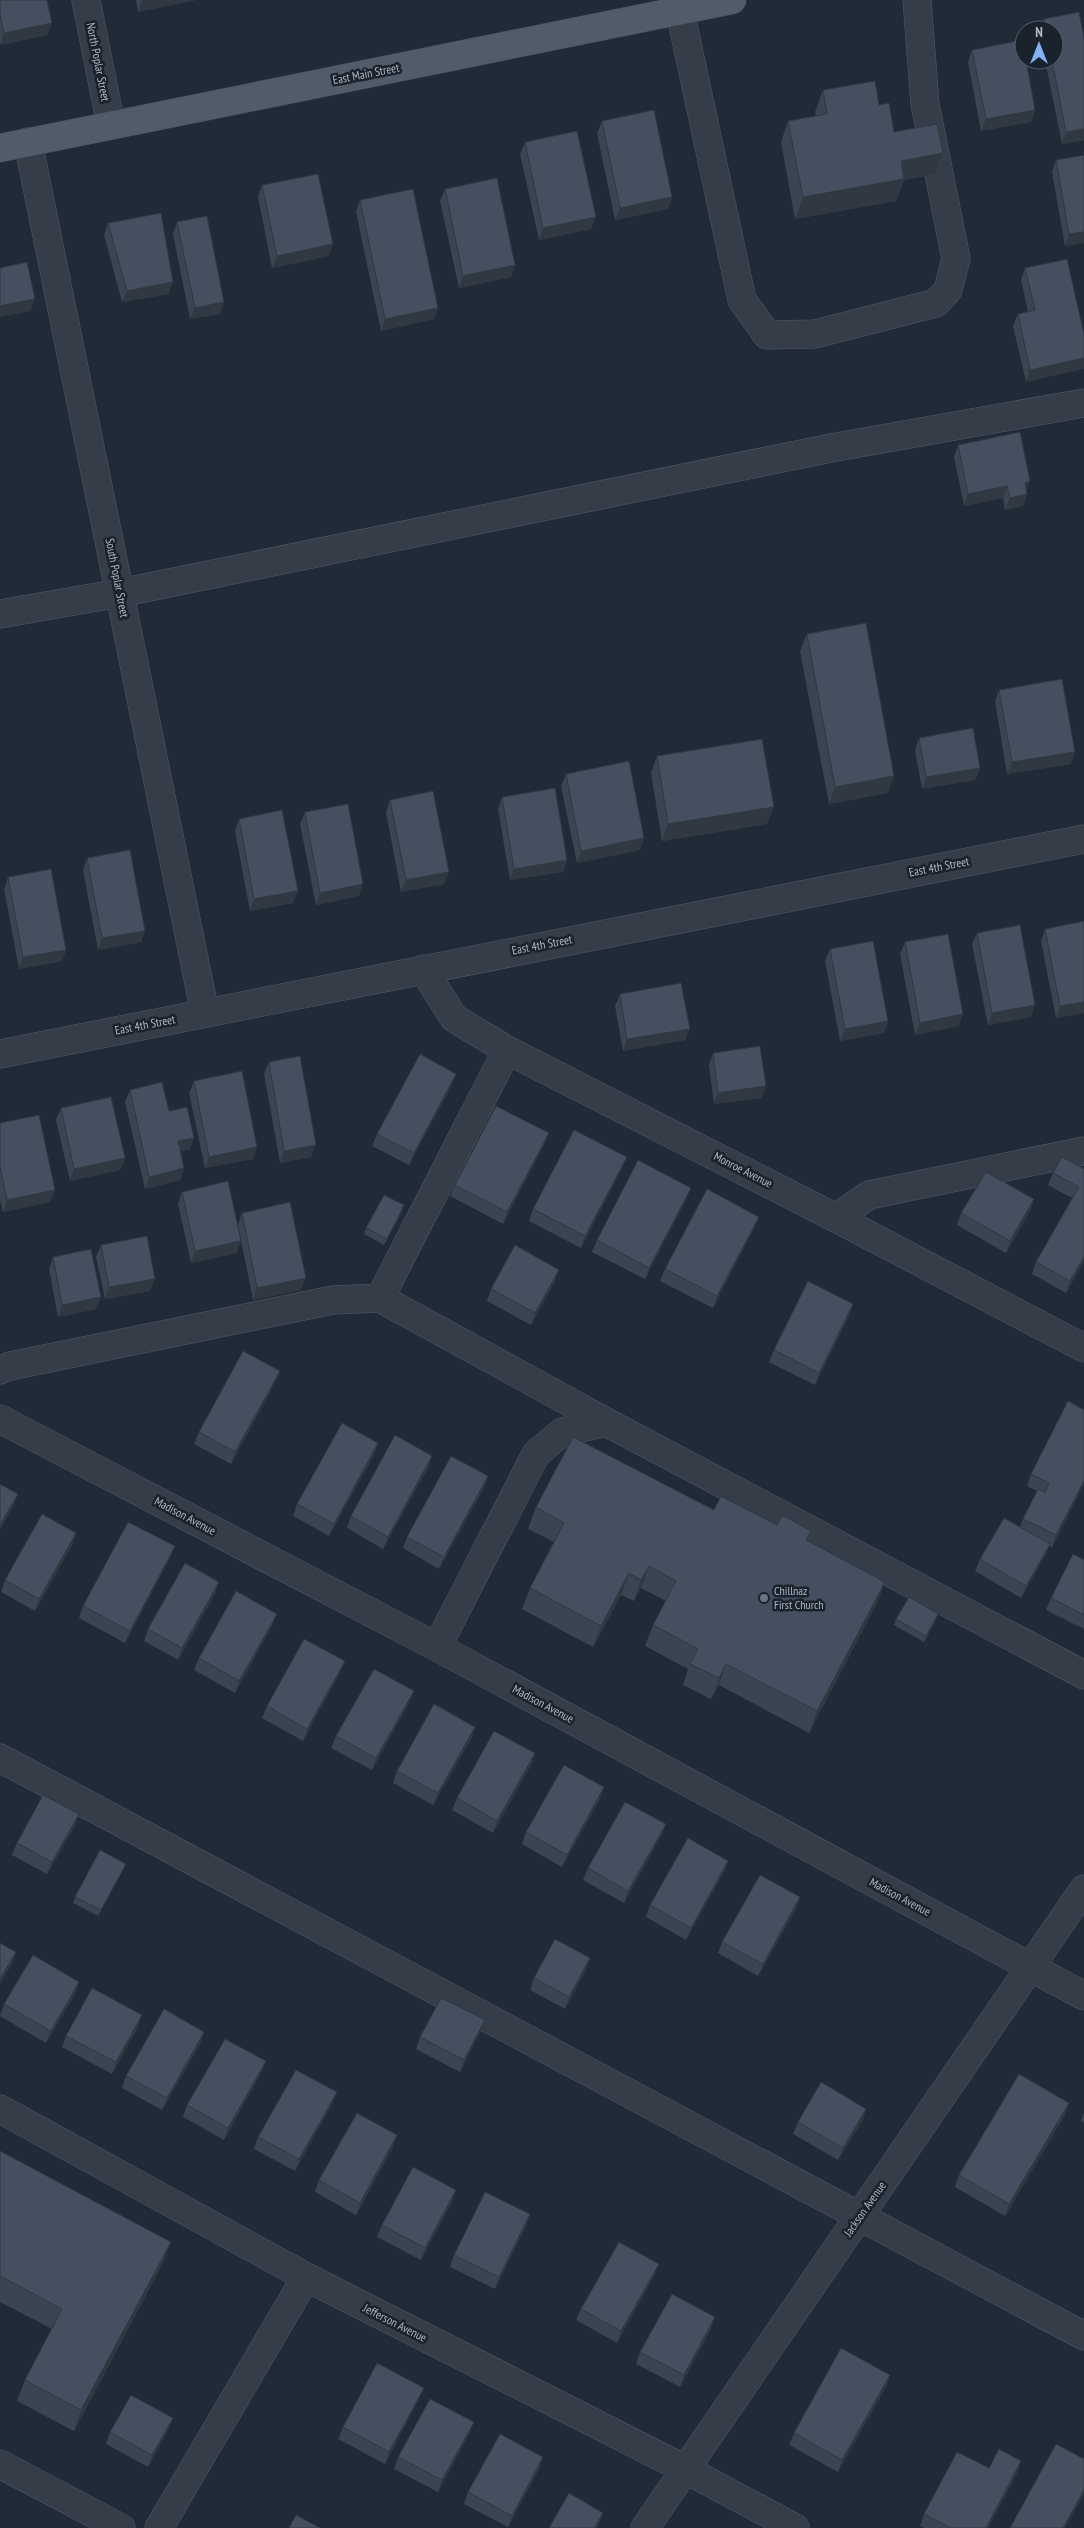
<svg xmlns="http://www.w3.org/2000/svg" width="1084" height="2528" font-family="'PT Sans Narrow',sans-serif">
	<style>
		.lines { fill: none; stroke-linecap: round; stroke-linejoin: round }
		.minor-casing { stroke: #525a65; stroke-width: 29 }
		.major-casing { stroke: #3e4651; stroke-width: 29 }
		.minor { stroke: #353d48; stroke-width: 28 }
		.major { stroke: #525c68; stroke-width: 28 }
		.wall { fill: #3a4552 }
		.shaded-wall { fill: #303842 }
		.building { fill: #44505f; stroke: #303842 }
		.worship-dot { fill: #6b7280; stroke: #1a222c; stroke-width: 2 }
		.labels { text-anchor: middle; stroke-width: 5; stroke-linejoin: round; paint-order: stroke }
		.street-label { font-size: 12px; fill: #afb7c4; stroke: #1a222c }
		.poi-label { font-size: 12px; fill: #afb7c4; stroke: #1a222c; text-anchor: start }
	</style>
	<rect width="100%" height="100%" fill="#212b37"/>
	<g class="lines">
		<g class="minor-casing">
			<path id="minor" d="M86,0L111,125
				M680,11L742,300L767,335L815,334L936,303L948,290L956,259L925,104L917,0
				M28,142L205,1013
				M0,614L120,593L831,448L1084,403
				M423,969L454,1018L507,1050L836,1218L1084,1348
				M507,1050L380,1298L606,1422L1084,1675
				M0,1054L1084,839
				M836,1218L869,1195L1084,1151
				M0,1370L10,1366L333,1300L380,1298
				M0,1419L437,1647L1084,1996
				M437,1647L536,1454L562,1432L606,1422
				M0,1758L1084,2336
				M0,2109L306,2277L685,2469L795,2528
				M0,2464L121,2528
				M159,2528L306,2277
				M645,2528L1084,1889"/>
		</g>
		<g class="major-casing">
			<path id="major" d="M0,148L732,0"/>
		</g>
		<use href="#minor" class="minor"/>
		<use href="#major" class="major"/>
	</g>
	<path class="wall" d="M0,0L52,23L47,35L0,45Z
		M136,0H196L138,12Z
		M1044,19L1084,37V140L1062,144L1045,60H1054V30H1040Z
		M972,50L1035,110L1031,122L981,131L968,62Z
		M823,90L879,105L894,132L943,153L935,174L904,180L896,201L795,219L781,142L788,121L816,116L815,112Z
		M602,121L672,197L668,209L615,220L597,133Z
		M525,142L591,229L539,240L520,154Z
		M1056,160L1084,243L1065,246L1052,172Z
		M262,185L329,256L272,268L258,197Z
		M445,189L515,265L511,277L459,288L440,201Z
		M360,200L438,308L434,319L381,331L356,212Z
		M177,222L220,314L190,319L173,234Z
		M108,223L173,282L168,294L122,302L104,235Z
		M1025,268L1084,334L1026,382L1013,326L1018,314L1028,312L1021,280Z
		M958,445L1027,491V494L1023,506L1005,510L1003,498L964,506L954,457Z
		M807,634L888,793L829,804L800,651Z
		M999,690L1071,764L1007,774L995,701Z
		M919,738L980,768L975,780L922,789L915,750Z
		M657,756L767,824L662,841L651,773Z
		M566,774L644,838L640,850L577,863L561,786Z
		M502,797L567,860L563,872L510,880L498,809Z
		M390,800L444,884L401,892L386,812Z
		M305,812L359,896L316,905L300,824Z
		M239,819L298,891L293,903L250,911L235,831Z
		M87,858L145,931L141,942L98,950L83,870Z
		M8,877L66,950L62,961L19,969L4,889Z
		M1045,929L1084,1013L1056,1018L1041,941Z
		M977,933L1031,1017L988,1025L972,944Z
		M905,942L959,1026L915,1035L900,954Z
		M830,949L888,1021L884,1033L840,1041L825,961Z
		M620,994L690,1029L685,1040L623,1051L615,1006Z
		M713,1053L766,1086L761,1098L714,1104L709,1065Z
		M269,1062L311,1157L280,1163L264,1074Z
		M456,1074L452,1085L409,1165L372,1146L377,1134Z
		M194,1081L253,1159L205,1168L189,1093Z
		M130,1090L169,1111L190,1149L181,1151L184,1168L180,1180L145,1189L125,1102Z
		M61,1108L125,1158L120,1170L70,1181L56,1120Z
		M0,1123L55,1190L50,1202L3,1212L0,1200Z
		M544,1145L503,1224L450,1196L455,1185Z
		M622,1168L581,1248L529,1221L533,1209Z
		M1084,1169V1261L1066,1293L1032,1274L1036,1262L1072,1198L1048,1185L1053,1173Z
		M182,1192L237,1253L191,1263L178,1204Z
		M1034,1199L1030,1211L1006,1253L957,1225L961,1213Z
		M686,1200L645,1279L592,1252L597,1240Z
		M402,1212L384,1245L364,1234L366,1228Z
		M242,1213L301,1290L253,1300L238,1225Z
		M759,1217L754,1228L713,1308L660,1281L665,1269Z
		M101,1245L150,1291L105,1299L96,1257Z
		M53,1257L96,1309L58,1317L49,1269Z
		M555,1281L531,1325L487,1301L491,1289Z
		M853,1304L849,1316L815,1385L769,1362L774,1350Z
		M275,1383L231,1464L194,1444L199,1432Z
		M378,1443L374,1455L329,1536L293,1516L297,1504Z
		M432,1456L428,1468L383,1549L347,1528L351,1516Z
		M1031,1474L1084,1484L1052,1547L1049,1546L1045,1556L1021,1598L975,1571L980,1559L1020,1527L1023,1519L1037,1491L1027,1486Z
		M488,1476L484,1488L439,1569L403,1548L407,1537Z
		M536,1507L714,1510L808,1541L885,1582L877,1603L809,1733L719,1685L711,1699L683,1685L688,1669L645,1646L653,1625L666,1601L641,1588L634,1601L621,1595L593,1647L522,1609L530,1588L554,1542L528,1529Z
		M76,1533L72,1545L35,1611L1,1592L5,1580Z
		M175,1546L170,1558L125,1643L79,1618L83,1606Z
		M1084,1560V1629L1046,1610L1051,1598Z
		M215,1594L178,1660L144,1641L148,1629Z
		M896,1619L936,1620L924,1642L894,1625Z
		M272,1626L235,1693L194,1670L199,1658Z
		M345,1661L340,1673L303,1741L262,1718L267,1706Z
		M414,1691L409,1703L372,1770L331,1748L336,1736Z
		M475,1727L471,1739L433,1805L393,1783L397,1771Z
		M535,1753L531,1765L493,1833L452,1810L457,1798Z
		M600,1799L562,1867L522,1844L526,1832Z
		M666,1824L661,1836L624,1903L583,1880L588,1868Z
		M75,1826L47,1874L12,1855L17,1843Z
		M728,1861L724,1872L686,1940L646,1917L650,1905Z
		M123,1870L98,1916L73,1903L75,1897Z
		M796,1909L758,1976L718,1953L722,1942Z
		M590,1958L586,1970L565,2009L530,1990L534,1978Z
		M75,1994L46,2043L0,2016L4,2004Z
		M138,2027L112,2074L62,2047L66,2036Z
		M204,2032L200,2044L162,2110L122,2088L126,2076Z
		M480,2032L460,2072L416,2049L420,2037Z
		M266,2061L261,2073L224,2140L183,2117L187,2105Z
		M337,2092L332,2104L295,2171L254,2149L258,2137Z
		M866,2109L862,2121L838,2160L793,2134L798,2122Z
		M1084,2112V2123L1081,2121Z
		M1065,2115L1005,2216L955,2187L959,2175Z
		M397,2135L393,2147L356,2215L315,2192L319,2180Z
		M0,2151L163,2263L74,2431L17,2401L25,2380L52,2329L0,2302Z
		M452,2202L421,2260L377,2237L382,2225Z
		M530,2214L526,2226L495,2289L450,2267L454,2255Z
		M654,2276L617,2343L576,2320L581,2309Z
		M711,2329L680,2387L636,2364L640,2352Z
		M890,2375L886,2387L838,2472L789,2445L794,2433Z
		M419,2399L385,2464L338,2439L343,2427Z
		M173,2418L168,2430L148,2467L106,2444L110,2432Z
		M474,2422L469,2434L438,2492L394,2469L398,2457Z
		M1021,2461L1017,2473L988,2528H924L920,2526L924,2514L989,2468Z
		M539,2469L508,2527L464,2504L468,2492Z"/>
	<path class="shaded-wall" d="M142,0H196L138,12Z
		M52,23L47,35L0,45L4,33Z
		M1035,110L1031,122L981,131L986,119Z
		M1084,129V140L1062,144L1066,132Z
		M943,153L935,174L904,180L896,201L795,219L803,197L901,161Z
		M672,197L668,209L615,220L620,208Z
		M596,217L591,229L539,240L543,228Z
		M1084,232V243L1065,246L1069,234Z
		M333,244L329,256L272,268L277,256Z
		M515,265L511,277L459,288L463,276Z
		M173,282L168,294L122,302L127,291Z
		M35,299L30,311L0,317V306Z
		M224,302L220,314L190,319L195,308Z
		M438,308L434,319L381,331L385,319Z
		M1084,358V369L1026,382L1030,370Z
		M1030,481L1026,493L1025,483Z
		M1007,486L1003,498L964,506L968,494Z
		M1027,494L1023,506L1005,510L1010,498Z
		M1075,752L1071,764L1007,774L1012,762Z
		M980,768L975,780L922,789L926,777Z
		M894,776L888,793L829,804L835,787Z
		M774,807L767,824L662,841L668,824Z
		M644,838L640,850L577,863L581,851Z
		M567,860L563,872L510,880L514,869Z
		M449,872L444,884L401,892L406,880Z
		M363,884L359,896L316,905L320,893Z
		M298,891L293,903L250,911L254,899Z
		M145,931L141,942L98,950L102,938Z
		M66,950L62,961L19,969L23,957Z
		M1084,1002V1013L1056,1018L1060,1006Z
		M1035,1005L1031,1017L988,1025L992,1013Z
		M963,1014L959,1026L915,1035L920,1023Z
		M888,1021L884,1033L840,1041L845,1029Z
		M690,1029L685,1040L623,1051L627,1039Z
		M456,1074L452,1085L409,1165L414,1153Z
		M766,1086L761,1098L714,1104L718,1093Z
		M549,1133L544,1145L503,1224L507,1212Z
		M194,1138L190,1149L174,1153L178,1141Z
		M316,1145L311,1157L280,1163L284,1151Z
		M257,1147L253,1159L205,1168L209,1157Z
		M627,1157L622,1168L581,1248L585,1236Z
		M125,1158L120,1170L70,1181L74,1169Z
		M184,1168L180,1180L145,1189L149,1177Z
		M691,1188L686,1200L645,1279L649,1268Z
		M55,1190L50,1202L3,1212L7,1200Z
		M1034,1199L1030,1211L1006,1253L1010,1241Z
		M404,1205L402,1212L384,1245Z
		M759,1217L754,1228L713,1308L717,1296Z
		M241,1241L237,1253L191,1263L195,1251Z
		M1084,1257V1261L1066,1293L1070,1281Z
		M559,1270L555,1281L531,1325L535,1313Z
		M306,1278L301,1290L253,1300L257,1288Z
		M155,1279L150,1291L105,1299L109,1287Z
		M101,1297L96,1309L58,1317L62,1305Z
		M853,1304L849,1316L815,1385L819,1373Z
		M280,1371L275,1383L231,1464L235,1452Z
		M378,1443L374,1455L329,1536L334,1524Z
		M432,1456L428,1468L383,1549L388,1537Z
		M488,1476L484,1488L439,1569L444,1557Z
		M1084,1481V1484L1052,1547L1056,1535Z
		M18,1494L14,1505L0,1530V1525Z
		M76,1533L72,1545L35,1611L39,1599Z
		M1050,1544L1045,1556L1021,1598L1026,1586Z
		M175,1546L170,1558L125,1643L130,1631Z
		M649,1566L641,1588L634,1601L641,1580Z
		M629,1573L621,1595L593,1647L601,1626Z
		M219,1582L215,1594L178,1660L182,1648Z
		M885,1582L877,1603L809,1733L817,1711Z
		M277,1614L272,1626L235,1693L239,1681Z
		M938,1614L936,1620L924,1642L926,1636Z
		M345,1661L340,1673L303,1741L307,1729Z
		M726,1664L719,1685L711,1699L719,1678Z
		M414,1691L409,1703L372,1770L376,1758Z
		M475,1727L471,1739L433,1805L438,1793Z
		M535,1753L531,1765L493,1833L497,1821Z
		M604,1787L600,1799L562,1867L567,1855Z
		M79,1814L75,1826L47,1874L52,1862Z
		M666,1824L661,1836L624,1903L628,1891Z
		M728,1861L724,1872L686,1940L691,1928Z
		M800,1897L796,1909L758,1976L763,1964Z
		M16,1952L12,1964L0,1984V1979Z
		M590,1958L586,1970L565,2009L569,1997Z
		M79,1982L75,1994L46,2043L51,2031Z
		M142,2015L138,2027L112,2074L116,2062Z
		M485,2020L480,2032L460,2072L464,2060Z
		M204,2032L200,2044L162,2110L167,2098Z
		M266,2061L261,2073L224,2140L228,2128Z
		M337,2092L332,2104L295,2171L299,2159Z
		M1069,2103L1065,2115L1005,2216L1009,2204Z
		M866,2109L862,2121L838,2160L843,2148Z
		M397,2135L393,2147L356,2215L360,2203Z
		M456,2190L452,2202L421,2260L425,2248Z
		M530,2214L526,2226L495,2289L499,2277Z
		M171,2242L163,2263L74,2431L81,2410Z
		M659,2264L654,2276L617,2343L621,2331Z
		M715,2317L711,2329L680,2387L684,2375Z
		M890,2375L886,2387L838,2472L842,2460Z
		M424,2388L419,2399L385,2464L389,2452Z
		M173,2418L168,2430L148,2467L152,2455Z
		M474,2422L469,2434L438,2492L442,2480Z
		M543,2457L539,2469L508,2527L512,2516Z
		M1021,2461L1017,2473L988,2528H986Z
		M1084,2490V2494L1065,2528H1063Z
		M603,2513L597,2528H594Z"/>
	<path class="building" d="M0,0H47L52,23L4,33L0,14Z
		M1079,12L1084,37V129L1066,132L1052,60H1054V30H1046L1044,19Z
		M1022,40L1024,52V60H1026L1035,110L986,119L972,50Z
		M875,81L879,105L889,103L894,132L937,124L943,153L901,161L904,179L803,197L788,121L827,114L823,90Z
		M654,110L672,197L620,208L602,121Z
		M577,131L596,217L543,228L525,142Z
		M1084,155V232L1069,234L1056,160Z
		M318,174L333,244L277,256L262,185Z
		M497,178L515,265L463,276L445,189Z
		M413,189L438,308L385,319L360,200Z
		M161,213L173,282L127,291L108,223Z
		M207,216L224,302L195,308L177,222Z
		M1067,259L1084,334V358L1030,370L1018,314L1035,310L1025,268Z
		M27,262L35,299L0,306V268Z
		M1020,432L1030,481L1025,483L1027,494L1010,498L1007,486L968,494L958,445Z
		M866,623L894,776L835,787L807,634Z
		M1062,679L1075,752L1012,762L999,690Z
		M973,728L980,768L926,777L919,738Z
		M762,739L774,807L668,824L657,756Z
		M629,761L644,838L581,851L566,774Z
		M555,788L567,860L514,869L502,797Z
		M433,791L449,872L406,880L390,800Z
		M348,804L363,884L320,893L305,812Z
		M282,810L298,891L254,899L239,819Z
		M130,850L145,931L102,938L87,858Z
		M51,869L66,950L23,957L8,877Z
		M1084,921V1002L1060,1006L1045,929Z
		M1020,925L1035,1005L992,1013L977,933Z
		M948,934L963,1014L920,1023L905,942Z
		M873,941L888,1021L845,1029L830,949Z
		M681,983L690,1029L627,1039L620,994Z
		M760,1046L766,1086L718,1093L713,1053Z
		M420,1054L456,1074L414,1153L377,1134Z
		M300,1056L316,1145L284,1151L269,1062Z
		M242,1071L257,1147L209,1157L194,1081Z
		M162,1082L169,1111L187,1107L194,1138L178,1141L184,1168L149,1177L130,1090Z
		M111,1097L125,1158L74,1169L61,1108Z
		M496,1106L549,1133L507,1212L455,1185Z
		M39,1115L55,1190L7,1200L0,1167V1123Z
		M574,1130L627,1157L585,1236L533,1209Z
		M1062,1157L1084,1169V1257L1070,1281L1036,1262L1079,1187L1053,1173Z
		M638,1160L691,1188L649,1268L597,1240Z
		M986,1172L1034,1199L1010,1241L961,1213Z
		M228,1181L241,1241L195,1251L182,1192Z
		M707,1189L759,1217L717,1296L665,1269Z
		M384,1195L404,1205L387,1239L366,1228Z
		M290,1202L306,1278L257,1288L242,1213Z
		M147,1236L155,1279L109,1287L101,1245Z
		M515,1245L559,1270L535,1313L491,1289Z
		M91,1249L101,1297L62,1305L53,1257Z
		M808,1281L853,1304L819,1373L774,1350Z
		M243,1351L280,1371L235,1452L199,1432Z
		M1068,1401L1084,1410V1481L1056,1535L1023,1519L1038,1489L1045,1492L1049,1483L1031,1474Z
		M342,1423L378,1443L334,1524L297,1504Z
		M395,1435L432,1456L388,1537L351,1516Z
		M573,1437L714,1510L721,1496L777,1525L782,1515L811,1531L806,1540L885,1582L817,1711L726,1664L719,1678L690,1664L698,1649L653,1625L676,1581L649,1566L641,1580L629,1573L601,1626L530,1588L564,1523L536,1507Z
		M451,1456L488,1476L444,1557L407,1537Z
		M0,1484L18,1494L0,1525Z
		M42,1514L76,1533L39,1599L5,1580Z
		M1004,1518L1050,1544L1026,1586L980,1559Z
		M128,1522L175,1546L130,1631L83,1606Z
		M1073,1554L1084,1560V1615L1051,1598Z
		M185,1563L219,1582L182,1648L148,1629Z
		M236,1591L277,1614L239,1681L199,1658Z
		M909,1597L938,1614L926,1636L896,1619Z
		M304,1639L345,1661L307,1729L267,1706Z
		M374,1669L414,1691L376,1758L336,1736Z
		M434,1704L475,1727L438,1793L397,1771Z
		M494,1731L535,1753L497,1821L457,1798Z
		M564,1765L604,1787L567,1855L526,1832Z
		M43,1795L79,1814L52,1862L17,1843Z
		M625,1802L666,1824L628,1891L588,1868Z
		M688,1838L728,1861L691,1928L650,1905Z
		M100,1850L126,1864L101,1910L75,1897Z
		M760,1875L800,1897L763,1964L722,1942Z
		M555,1939L590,1958L569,1997L534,1978Z
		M0,1943L16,1952L0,1979Z
		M33,1955L79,1982L51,2031L4,2004Z
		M92,1988L142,2015L116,2062L66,2036Z
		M441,1998L485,2020L464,2060L420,2037Z
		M164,2009L204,2032L167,2098L126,2076Z
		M225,2039L266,2061L228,2128L187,2105Z
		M296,2070L337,2092L299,2159L258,2137Z
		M1019,2074L1069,2103L1009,2204L959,2175Z
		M821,2082L866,2109L843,2148L798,2122Z
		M357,2113L397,2135L360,2203L319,2180Z
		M0,2151L171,2242L81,2410L25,2380L62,2309L0,2276Z
		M413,2167L456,2190L425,2248L382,2225Z
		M485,2192L530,2214L499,2277L454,2255Z
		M619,2242L659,2264L621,2331L581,2309Z
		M672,2294L715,2317L684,2375L640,2352Z
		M841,2348L890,2375L842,2460L794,2433Z
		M377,2363L424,2388L389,2452L343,2427Z
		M131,2395L173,2418L152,2455L110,2432Z
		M430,2399L474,2422L442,2480L398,2457Z
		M500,2434L543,2457L512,2516L468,2492Z
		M1056,2444L1084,2459V2490L1063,2528H1010Z
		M999,2449L1021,2461L986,2528H951L924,2514L957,2452L989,2468Z
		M569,2493L603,2513L594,2528H549Z
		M296,2515L320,2528H289Z"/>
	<circle class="worship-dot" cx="764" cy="1598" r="5"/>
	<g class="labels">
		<g class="street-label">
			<text transform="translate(98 62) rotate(79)" y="4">North Poplar Street</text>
			<text transform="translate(366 74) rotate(-11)" y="4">East Main Street</text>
			<text transform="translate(117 578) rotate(79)" y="4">South Poplar Street</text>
			<text transform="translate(939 867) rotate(-11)" y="4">East 4th Street</text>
			<text transform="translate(542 945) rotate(-11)" y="4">East 4th Street</text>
			<text transform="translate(145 1025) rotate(-11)" y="4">East 4th Street</text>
			<text transform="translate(743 1170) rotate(27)" y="4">Monroe Avenue</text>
			<text transform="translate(185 1516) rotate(28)" y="4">Madison Avenue</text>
			<text transform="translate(543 1704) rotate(28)" y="4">Madison Avenue</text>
			<text transform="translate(900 1897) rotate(28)" y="4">Madison Avenue</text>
			<text transform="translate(865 2209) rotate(-55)" y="4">Jackson Avenue</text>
			<text transform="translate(395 2323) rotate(27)" y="4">Jefferson Avenue</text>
		</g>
		<g class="poi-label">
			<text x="774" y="1595">Chillnaz<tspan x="774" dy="14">First Church</tspan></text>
		</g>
	</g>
	<g transform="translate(1039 45)"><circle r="24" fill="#1a222c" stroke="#565e69"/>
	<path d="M0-4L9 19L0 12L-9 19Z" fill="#85b0f3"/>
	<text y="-8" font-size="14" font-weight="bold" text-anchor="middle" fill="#afb7c4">N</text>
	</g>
</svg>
